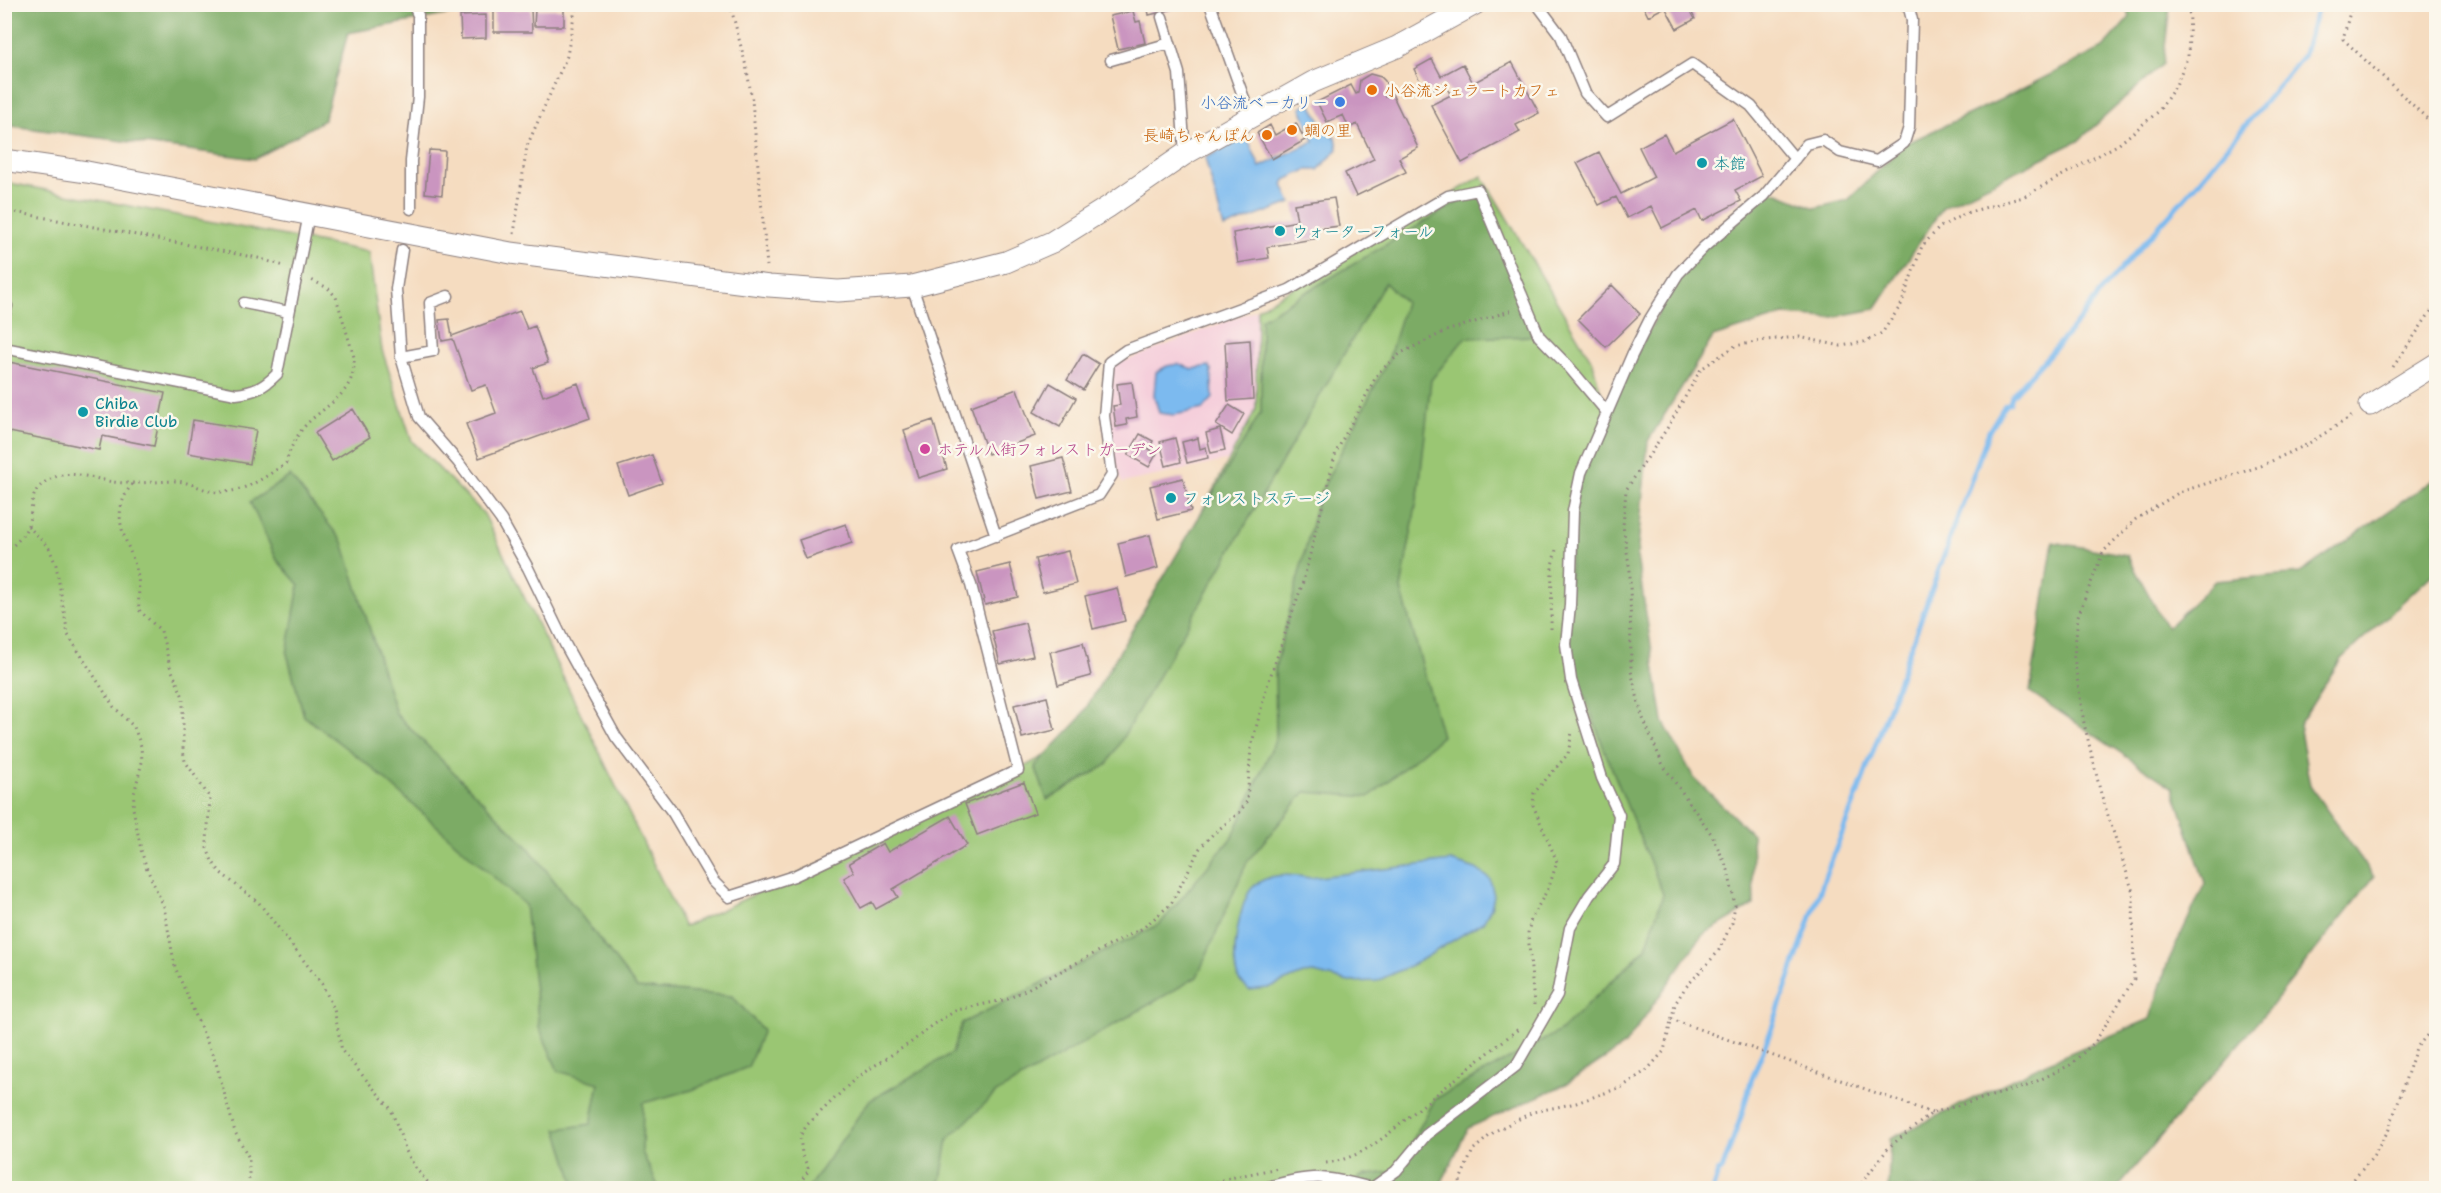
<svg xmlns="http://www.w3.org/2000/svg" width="2441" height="1193" font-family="'Shantell Sans','Klee One',sans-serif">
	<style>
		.built { fill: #f5cfdb }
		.green { fill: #9ac673; stroke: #5e7457; stroke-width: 1.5 }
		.forest { fill: #7bab65; stroke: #4e6650; stroke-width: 1.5 }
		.water { fill: #7cbaef; stroke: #4f6e95; stroke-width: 1.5 }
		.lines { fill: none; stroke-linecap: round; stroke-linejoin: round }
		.stream { stroke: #7cbaef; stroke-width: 5 }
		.building { fill: #ca95c0 }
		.lane-casing { stroke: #8c7f7e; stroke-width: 13 }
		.street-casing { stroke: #8c7f7e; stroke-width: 23 }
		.path { stroke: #8c7f7e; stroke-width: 3; stroke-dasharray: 1.5 4.5; stroke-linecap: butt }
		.lane { stroke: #fff; stroke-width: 10 }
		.street { stroke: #fff; stroke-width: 21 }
		.food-dot { fill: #e8710a; stroke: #fbf7ec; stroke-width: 2 }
		.shop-dot { fill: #3f7fe0; stroke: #fbf7ec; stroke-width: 2 }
		.culture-dot { fill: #0f9aa8; stroke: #fbf7ec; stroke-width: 2 }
		.hotel-dot { fill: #d1479c; stroke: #fbf7ec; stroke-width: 2 }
		.labels { text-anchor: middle; stroke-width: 5; stroke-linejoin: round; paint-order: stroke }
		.food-label { font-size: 16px; fill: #c56008; stroke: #fbf7ec; text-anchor: start }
		.shop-label { font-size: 16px; fill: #366cbe; stroke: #fbf7ec; text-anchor: end }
		.culture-label { font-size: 16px; fill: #0d838f; stroke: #fbf7ec; text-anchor: start }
		.hotel-label { font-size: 16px; fill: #b23c85; stroke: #fbf7ec; text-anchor: start }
	</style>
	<rect width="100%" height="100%" fill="#fbf7ec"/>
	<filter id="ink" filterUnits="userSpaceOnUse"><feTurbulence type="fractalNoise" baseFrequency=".0167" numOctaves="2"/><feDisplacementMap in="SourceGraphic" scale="12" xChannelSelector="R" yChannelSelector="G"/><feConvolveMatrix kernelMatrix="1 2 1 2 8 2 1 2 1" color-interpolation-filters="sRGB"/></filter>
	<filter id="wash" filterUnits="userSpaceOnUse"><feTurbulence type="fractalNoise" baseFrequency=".008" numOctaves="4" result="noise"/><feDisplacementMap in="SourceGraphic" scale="24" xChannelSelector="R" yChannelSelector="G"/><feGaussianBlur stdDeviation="1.35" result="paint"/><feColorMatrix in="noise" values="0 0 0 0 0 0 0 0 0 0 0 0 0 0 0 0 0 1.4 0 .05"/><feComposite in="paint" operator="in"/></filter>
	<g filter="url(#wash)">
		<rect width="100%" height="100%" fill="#f5dcc0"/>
		<path class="built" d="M1257,309V409L1229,460L1122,483L1103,428L1113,358L1128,360Z"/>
		<path class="green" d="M1482,176L1592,361L1606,411L1611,693L1704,856L1614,1016L1439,1136L1399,1188H5L4,182L369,252L382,350L412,441L484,514L684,927L993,784L1084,734L1256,409L1257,309Z"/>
		<path class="forest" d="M5,5H499L348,33L324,120L255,159L5,125Z
			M2124,5H2170L2163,64L2078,141L1943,207L1875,309L1828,318L1784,315L1713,337L1648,441L1637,557L1663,721L1694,778L1752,834L1754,905L1702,935L1625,1045L1566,1084L1468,1128L1439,1188H1262L1286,1185L1353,1184L1361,1176L1396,1171L1435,1099L1560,1031L1646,948L1663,894L1606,754L1566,644L1574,490L1606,411L1685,263L1771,190L1815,208L1848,200L1905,144L2006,97L2103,48L2130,17Z
			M1478,190L1539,336L1465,338L1431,380L1419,489L1401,589L1442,736L1369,797L1305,792L1247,862L1197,977L996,1093L948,1139L941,1180L932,1188H808L869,1101L952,1053L962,1023L1160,924L1233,836L1276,738L1275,668L1319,495L1389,358L1405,302L1385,283L1107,765L1047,800L1035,766L1079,720L1261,412V319Z
			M290,476L343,542L396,714L529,848L637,988L732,996L763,1030L748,1067L692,1090L643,1103L642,1152L659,1188H576L557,1129L591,1124L599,1083L558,1071L539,1027L525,905L371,767L304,716L287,654L299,585L277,560L250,502Z
			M2436,478V571L2341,659L2299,725L2310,786L2374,877L2270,1007L2117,1188H1888L1890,1139L2044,1064L2150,1019L2168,962L2205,883L2173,788L2030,692L2053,542L2127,555L2167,628L2215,581L2300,573Z"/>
		<path class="water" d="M1310,102L1326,131L1336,137L1338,149L1318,170H1306L1285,180L1283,185L1291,203L1224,228L1205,158L1247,137L1260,167L1314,141L1301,107Z
			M1178,364L1193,369L1209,366L1211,369L1213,398L1203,409L1174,415L1159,413L1154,395L1156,372L1167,366Z
			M1451,861L1476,869L1490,879L1494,896L1491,908L1483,922L1418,962L1377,981L1349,982L1314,973L1303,974L1268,988L1249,990C1246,987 1241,983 1239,980C1229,963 1239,902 1252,888C1268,872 1290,874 1310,878Z"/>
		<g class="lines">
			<path class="stream" d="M1713,1188L1718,1172L1722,1170L1742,1114L1751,1081L1770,1033L1826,874L1858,793L1989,431L2005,405L2010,403L2012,396L2079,321L2102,290L2196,185L2303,56L2319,4"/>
		</g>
		<g id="blocks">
			<path class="building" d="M1147,4H1173L1174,9L1149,15Z
				M1642,4H1687L1695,19L1677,29L1665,7L1648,16Z
				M531,9L532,32H494V10Z
				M535,9H564V26H534Z
				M1133,11L1136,22L1140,21L1145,43L1118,49L1110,16Z
				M486,15V38L461,39L460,16Z
				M1432,59L1441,76L1463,64L1473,83L1512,62L1539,113L1516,125L1520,132L1462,163L1431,105L1451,95L1444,83L1426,93L1414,69Z
				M1370,74L1381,77L1385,81L1387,86L1385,97L1392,94L1418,148L1399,158L1406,172L1356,196L1345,173L1374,159L1357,124L1349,128L1343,115L1327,122L1317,102L1351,85L1356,94L1358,93L1360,80Z
				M1733,119L1762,176L1735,190L1741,201L1702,221L1697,210L1662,228L1651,206L1627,218L1616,197L1599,205L1577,163L1599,152L1621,194L1654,177L1639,147L1664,134L1673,151Z
				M1296,123L1305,140L1272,159L1257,133L1270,125L1275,135Z
				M429,150L445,151L442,195L425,193Z
				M1334,198L1339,226L1317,229L1319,238L1267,247L1269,258L1238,263L1233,233L1297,221L1294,204Z
				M1612,285L1640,314L1606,347L1578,319Z
				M520,311L527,329L535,326L548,363L533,368L543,396L578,383L590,418L479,458L466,424L496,413L486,385L471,390L453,339L442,341L439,320L449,319L452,336Z
				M1250,340L1253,399L1228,401L1225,342Z
				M1083,354L1099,364L1083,390L1067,380Z
				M4,361L165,393L154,446L102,436L99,450L4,431Z
				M1132,382L1137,417L1126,419L1127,425L1116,427L1113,406L1120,405L1117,384Z
				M1050,383L1076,398L1060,427L1034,412Z
				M1017,389L1035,436L988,454L971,406Z
				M1229,405L1244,414L1232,435L1216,425Z
				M353,409L370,437L332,461L315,433Z
				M193,420L256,430L250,464L188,453Z
				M933,420L947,469L918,478L904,430Z
				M1220,429L1225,450L1211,453L1206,433Z
				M1140,434L1153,441L1149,449L1157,453L1149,467L1128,455Z
				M1175,438L1181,462L1166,466L1160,442Z
				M1198,438L1200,449L1206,447L1208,458L1187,463L1182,442Z
				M652,455L662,483L628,495L618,466Z
				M1063,458L1072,491L1039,499L1031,466Z
				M1183,478L1191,511L1158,519L1150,486Z
				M846,524L852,543L806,559L799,540Z
				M1150,535L1158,568L1126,577L1118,543Z
				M1068,551L1076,584L1043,592L1035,559Z
				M1010,564L1018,597L985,605L977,572Z
				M1117,588L1125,621L1093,629L1085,596Z
				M1025,623L1033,656L1000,664L992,631Z
				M1083,643L1091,676L1058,685L1050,652Z
				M1047,697L1055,730L1022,738L1014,705Z
				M1024,782L1035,813L977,835L965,804Z
				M950,816L967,845L893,889L898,897L876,909L872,902L861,908L844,878L854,872L849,863L883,843L888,852Z"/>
		</g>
	</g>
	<g filter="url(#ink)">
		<use href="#blocks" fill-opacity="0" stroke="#8c7f7e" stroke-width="1.5"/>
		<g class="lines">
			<g class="lane-casing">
				<path id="lane" d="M1210,4L1251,118
					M1537,4L1561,36L1585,93L1607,117L1692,64L1751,106L1795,159
					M1162,17L1179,73L1185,154
					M1111,60L1170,43
					M411,209V161L418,97V15L413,4
					M402,250L396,289L401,357L419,417L458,462L501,520L528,568L566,646L616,737L673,813L713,881L729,897L794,876L1018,770L971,585L958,550L1099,495L1112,475L1104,416L1109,362L1126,350L1289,290L1448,196L1478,190L1539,336L1569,367L1606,411
					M912,286L996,536
					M244,303L289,312
					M4,305L7,306L4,317
					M4,348L236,394C255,392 264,387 277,374L309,214
					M401,357L433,351L430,303L448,296
					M1265,1188C1312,1174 1324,1175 1372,1188L1396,1171L1426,1135L1516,1066L1557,995L1570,928L1589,896L1614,864L1619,815L1602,778L1571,680L1566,644L1570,605L1573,511L1581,473L1632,355L1650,319L1678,274L1704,247L1764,196L1807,144L1823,140L1840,152L1877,161L1904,143L1909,127L1912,20L1909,8L1904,4"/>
			</g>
			<g class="street-casing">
				<path id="street" d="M4,160L87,172L511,253L769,286L838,291L912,286L1006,262L1052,242L1108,207L1185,154L1313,82L1397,47L1475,4
					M2370,405L2436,364"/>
			</g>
			<path class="path" d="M730,4L747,70L752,100L767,266
				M2352,4L2343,39L2436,127
				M4,210L258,258L284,266
				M514,234L527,146L567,56L576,4
				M2393,367L2436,304
				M132,484C107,518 128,538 137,572C140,584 138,598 139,610L161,631L170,666L183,697V750L185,761L210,798L207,840V848L212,861L221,873L259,903L322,984L334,1009L342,1051L391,1109L406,1151L416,1169L433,1188
				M28,526L49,548L56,565L68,635L114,707L134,727L141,746L142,762L134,794L133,808L141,850L147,869L164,907L175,967L216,1063L235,1132L249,1158V1188
				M4,552C14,546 24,536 28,525C35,501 27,489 55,477C71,470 96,479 113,482C135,485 155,481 177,481C188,482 197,487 207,490C237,498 263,479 286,463C290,447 299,430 312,419C334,400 356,390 354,357L336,297L328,288L309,279
				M1551,629L1552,565L1556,550
				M1534,1005L1528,933L1531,919L1549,887L1557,862L1533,805L1534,793L1568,754L1572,732
				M1671,1019L1932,1113
				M1326,1163C1368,1158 1396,1126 1427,1102C1458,1077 1489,1052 1521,1027
				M796,1188L809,1170L802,1154L800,1136L807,1125L857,1077L913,1041L932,1025L957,1010L1008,999L1143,928L1171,904L1200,848L1213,834L1240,812L1247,801L1251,747L1267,686L1303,582L1336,452L1378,373L1401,353L1446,331L1513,310
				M1199,1188L1225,1179L1278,1168
				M1461,1188L1460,1180L1473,1150L1495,1131L1533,1112L1576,1103L1622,1087L1647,1070L1664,1051L1675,1004L1685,988L1718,952L1732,923L1735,905L1728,870L1712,835L1663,765L1642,716L1631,671L1630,571L1623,526L1626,490L1668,427L1701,369L1735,346L1766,340L1799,337L1841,346L1864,342L1882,333L1901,305L1922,246L1940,227L1966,213L2023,197L2119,144L2159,111L2176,85L2188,56L2190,16L2187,4
				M1858,1188L1889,1147L1932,1113L2027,1086L2070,1065L2095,1042L2134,979L2133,892L2101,794L2084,723L2074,657L2078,616L2103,552L2136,519L2180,492L2261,466L2306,445L2354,415
				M2346,1188L2373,1157L2389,1129L2416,1048L2436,1025"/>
			<use href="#lane" class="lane"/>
			<use href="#street" class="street"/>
		</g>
	</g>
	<g class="food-dot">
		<circle cx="1372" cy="90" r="6"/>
		<circle cx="1292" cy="130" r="6"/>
		<circle cx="1267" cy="135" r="6"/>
	</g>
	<circle class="shop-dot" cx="1340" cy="102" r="6"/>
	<g class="culture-dot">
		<circle cx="1702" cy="163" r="6"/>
		<circle cx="1280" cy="231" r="6"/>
		<circle cx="83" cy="412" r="6"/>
		<circle cx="1171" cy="498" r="6"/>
	</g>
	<circle class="hotel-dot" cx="925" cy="449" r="6"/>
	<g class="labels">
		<g class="food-label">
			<text x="1384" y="96">小谷流ジェラートカフェ</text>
			<text x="1304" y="136">蜩の里</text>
			<text x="1255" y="141" text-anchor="end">長崎ちゃんぽん</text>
		</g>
		<g class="shop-label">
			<text x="1328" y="108">小谷流ベーカリー</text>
		</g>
		<g class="culture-label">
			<text x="1714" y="169">本館</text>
			<text x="1292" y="237">ウォーターフォール</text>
			<text x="95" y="409">Chiba<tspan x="95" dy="18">Birdie Club</tspan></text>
			<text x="1183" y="504">フォレストステージ</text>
		</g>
		<g class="hotel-label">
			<text x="937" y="455">ホテル八街フォレストガーデン</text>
		</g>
	</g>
	<rect width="2441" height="1193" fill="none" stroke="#fbf7ec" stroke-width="24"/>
</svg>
